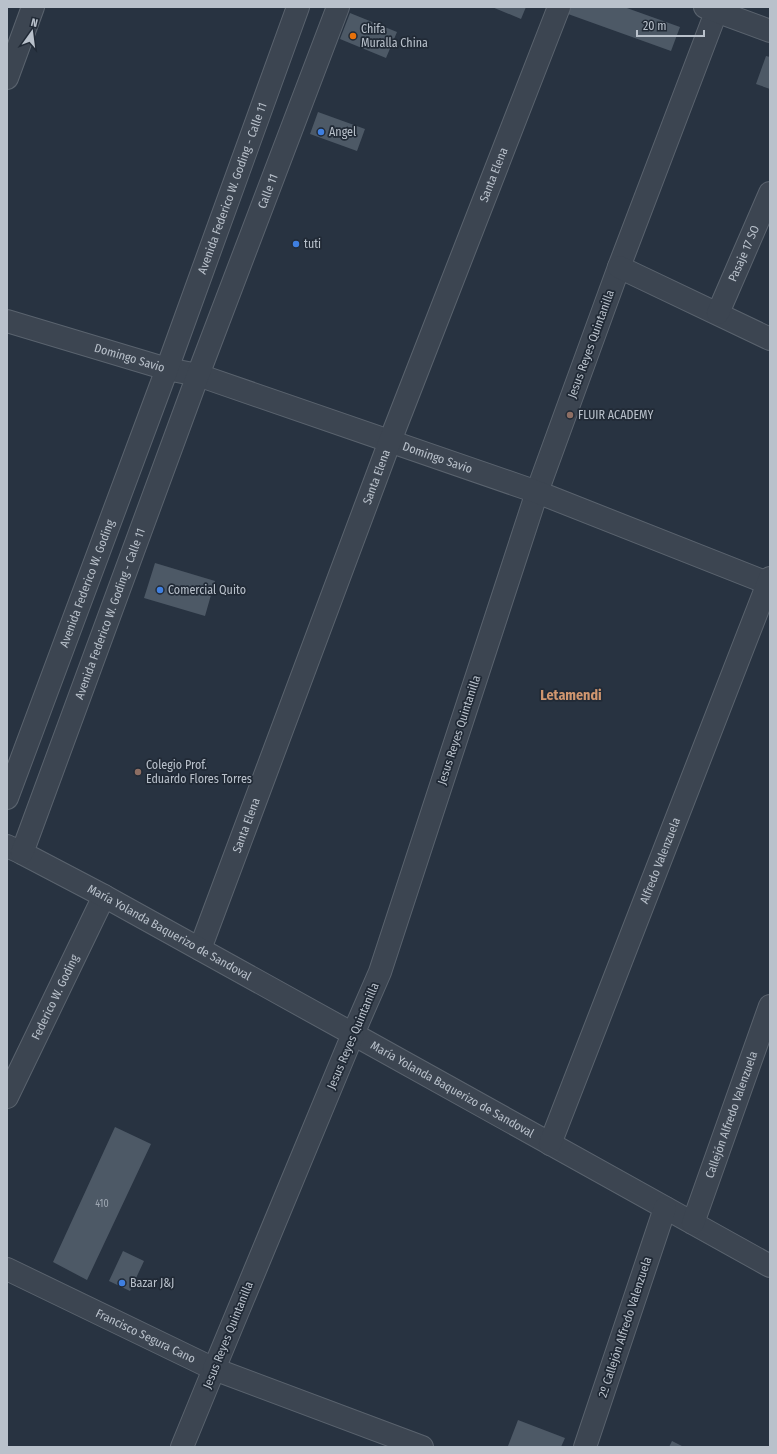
<svg xmlns="http://www.w3.org/2000/svg" width="777" height="1454" font-family="'Fira Sans Condensed',sans-serif">
	<style>
		.building { fill: #4d5966 }
		.lines { fill: none; stroke-linecap: round; stroke-linejoin: round }
		.minor-casing { stroke: #5a636e; stroke-width: 24 }
		.tertiary-casing { stroke: #5a636e; stroke-width: 24 }
		.minor { stroke: #3c4551; stroke-width: 22 }
		.tertiary { stroke: #3c4551; stroke-width: 22 }
		.food-dot { fill: #e8710a; stroke: #212a36; stroke-width: 1.5 }
		.shop-dot { fill: #3f7fe0; stroke: #212a36; stroke-width: 1.5 }
		.education-dot { fill: #8d6e63; stroke: #212a36; stroke-width: 1.5 }
		.labels { text-anchor: middle; stroke-width: 3.5; stroke-linejoin: round; paint-order: stroke }
		.number-label { font-size: 10px; fill: #9ea7b2 }
		.poi-label { font-size: 12px; fill: #b9c1cb; stroke: #212a36; text-anchor: start }
		.street-label { font-size: 12px; fill: #b9c1cb; stroke: #212a36 }
		.quarter-label { font-size: 14px; font-weight: bold; fill: #d0966f; stroke: #212a36 }
	</style>
	<rect width="100%" height="100%" fill="#283341"/>
	<path class="building" d="M492,7H526L521,19Z
		M571,7H624L680,27L671,51L568,14Z
		M350,13L397,32L386,58L340,39Z
		M766,56L770,57V89L756,84Z
		M318,112L365,129L357,151L310,134Z
		M155,563L215,581L205,616L144,598Z
		M115,1127L151,1144L87,1280L53,1262Z
		M123,1251L144,1261L130,1291L109,1281Z
		M518,1420L565,1438L561,1447H511L508,1446Z
		M672,1441L684,1447H669Z"/>
	<g class="lines">
		<g class="minor-casing">
			<g id="minor">
				<path id="s1" d="M718,7L619,267L537,492L380,972L353,1034L770,1266"/>
				<path d="M7,78L33,7"/>
				<path d="M619,267L770,339"/>
				<path id="s2" d="M718,313L770,193"/>
				<path id="s3" d="M7,321L167,369L198,375L537,492L770,584"/>
				<path id="s4" d="M200,949L390,441L559,7"/>
				<path id="s5" d="M7,1097L104,896"/>
				<path id="s6" d="M550,1144L770,578"/>
				<path id="s7" d="M693,1223L770,1006"/>
				<path id="s8" d="M7,1269L214,1369L182,1447"/>
				<path d="M585,1447L665,1208"/>
			</g>
		</g>
		<g class="tertiary-casing">
			<g id="tertiary">
				<path d="M705,7L770,31"/>
				<path id="s9" d="M7,798L167,369L298,7"/>
				<path id="s10" d="M7,846L22,853L104,896L353,1034L214,1369L422,1447"/>
				<path id="s11" d="M22,853L198,375L338,7"/>
			</g>
		</g>
		<use href="#minor" class="minor"/>
		<use href="#tertiary" class="tertiary"/>
	</g>
	<circle class="food-dot" cx="353" cy="36" r="4"/>
	<g class="shop-dot">
		<circle cx="321" cy="132" r="4"/>
		<circle cx="296" cy="244" r="4"/>
		<circle cx="160" cy="590" r="4"/>
		<circle cx="122" cy="1283" r="4"/>
	</g>
	<g class="education-dot">
		<circle cx="570" cy="415" r="4"/>
		<circle cx="138" cy="772" r="4"/>
	</g>
	<g class="labels">
		<g class="number-label">
			<text x="102" y="1207">410</text>
		</g>
		<g class="poi-label">
			<text x="361" y="33">Chifa<tspan x="361" dy="14">Muralla China</tspan></text>
			<text x="329" y="136">Angel</text>
			<text x="304" y="248">tuti</text>
			<text x="578" y="419">FLUIR ACADEMY</text>
			<text x="168" y="594">Comercial Quito</text>
			<text x="146" y="769">Colegio Prof.<tspan x="146" dy="14">Eduardo Flores Torres</tspan></text>
			<text x="130" y="1287">Bazar J&amp;J</text>
		</g>
		<g class="street-label">
			<text dy="4" stroke="none"><textPath href="#s4" startOffset="828">Santa Elena</textPath></text>
			<text dy="4" stroke="none"><textPath href="#s9" startOffset="650">Avenida Federico W. Goding - Calle 11</textPath></text>
			<text dy="4" stroke="none"><textPath href="#s11" startOffset="706">Calle 11</textPath></text>
			<text dy="4" stroke="none"><textPath href="#s2" startOffset="65">Pasaje 17 SO</textPath></text>
			<text transform="translate(591 344) rotate(-70)" y="4">Jesus Reyes Quintanilla</text>
			<text dy="4" stroke="none"><textPath href="#s3" startOffset="128">Domingo Savio</textPath></text>
			<text dy="4" stroke="none"><textPath href="#s3" startOffset="452">Domingo Savio</textPath></text>
			<text dy="4" stroke="none"><textPath href="#s4" startOffset="504">Santa Elena</textPath></text>
			<text dy="4" stroke="none"><textPath href="#s9" startOffset="229">Avenida Federico W. Goding</textPath></text>
			<text dy="4" stroke="none"><textPath href="#s11" startOffset="255">Avenida Federico W. Goding - Calle 11</textPath></text>
			<text transform="translate(459 730) rotate(-72)" y="4">Jesus Reyes Quintanilla</text>
			<text dy="4" stroke="none"><textPath href="#s4" startOffset="132">Santa Elena</textPath></text>
			<text dy="4" stroke="none"><textPath href="#s6" startOffset="304">Alfredo Valenzuela</textPath></text>
			<text dy="4" stroke="none"><textPath href="#s10" startOffset="184">María Yolanda Baquerizo de Sandoval</textPath></text>
			<text dy="4" stroke="none"><textPath href="#s5" startOffset="111">Federico W. Goding</textPath></text>
			<text transform="translate(353 1036) rotate(-67)" y="4">Jesus Reyes Quintanilla</text>
			<text dy="4" stroke="none"><textPath href="#s1" startOffset="1204">María Yolanda Baquerizo de Sandoval</textPath></text>
			<text dy="4" stroke="none"><textPath href="#s7" startOffset="115">Callejón Alfredo Valenzuela</textPath></text>
			<text transform="translate(625 1327) rotate(-72)" y="4">2º Callejón Alfredo Valenzuela</text>
			<text transform="translate(228 1335) rotate(-68)" y="4">Jesus Reyes Quintanilla</text>
			<text dy="4" stroke="none"><textPath href="#s8" startOffset="154">Francisco Segura Cano</textPath></text>
		</g>
		<g class="quarter-label">
			<text x="571" y="700">Letamendi</text>
		</g>
	</g>
	<rect width="777" height="1454" fill="none" stroke="#b9c1cb" stroke-width="16"/>
	<g transform="translate(32 32) rotate(14)" stroke="#212a36" stroke-width="3" paint-order="stroke">
	<path d="M0-3L7 15L0 10L-7 15Z" fill="#b9c1cb"/>
	<text y="-6" font-size="11" font-weight="bold" text-anchor="middle" fill="#b9c1cb">N</text>
	</g>
	<path d="M637 30v6h67v-6" fill="none" stroke="#b9c1cb" stroke-width="2"/>
	<text x="643" y="30" font-size="12" fill="#b9c1cb" stroke="#212a36" stroke-width="3" paint-order="stroke">20 m</text>
</svg>
